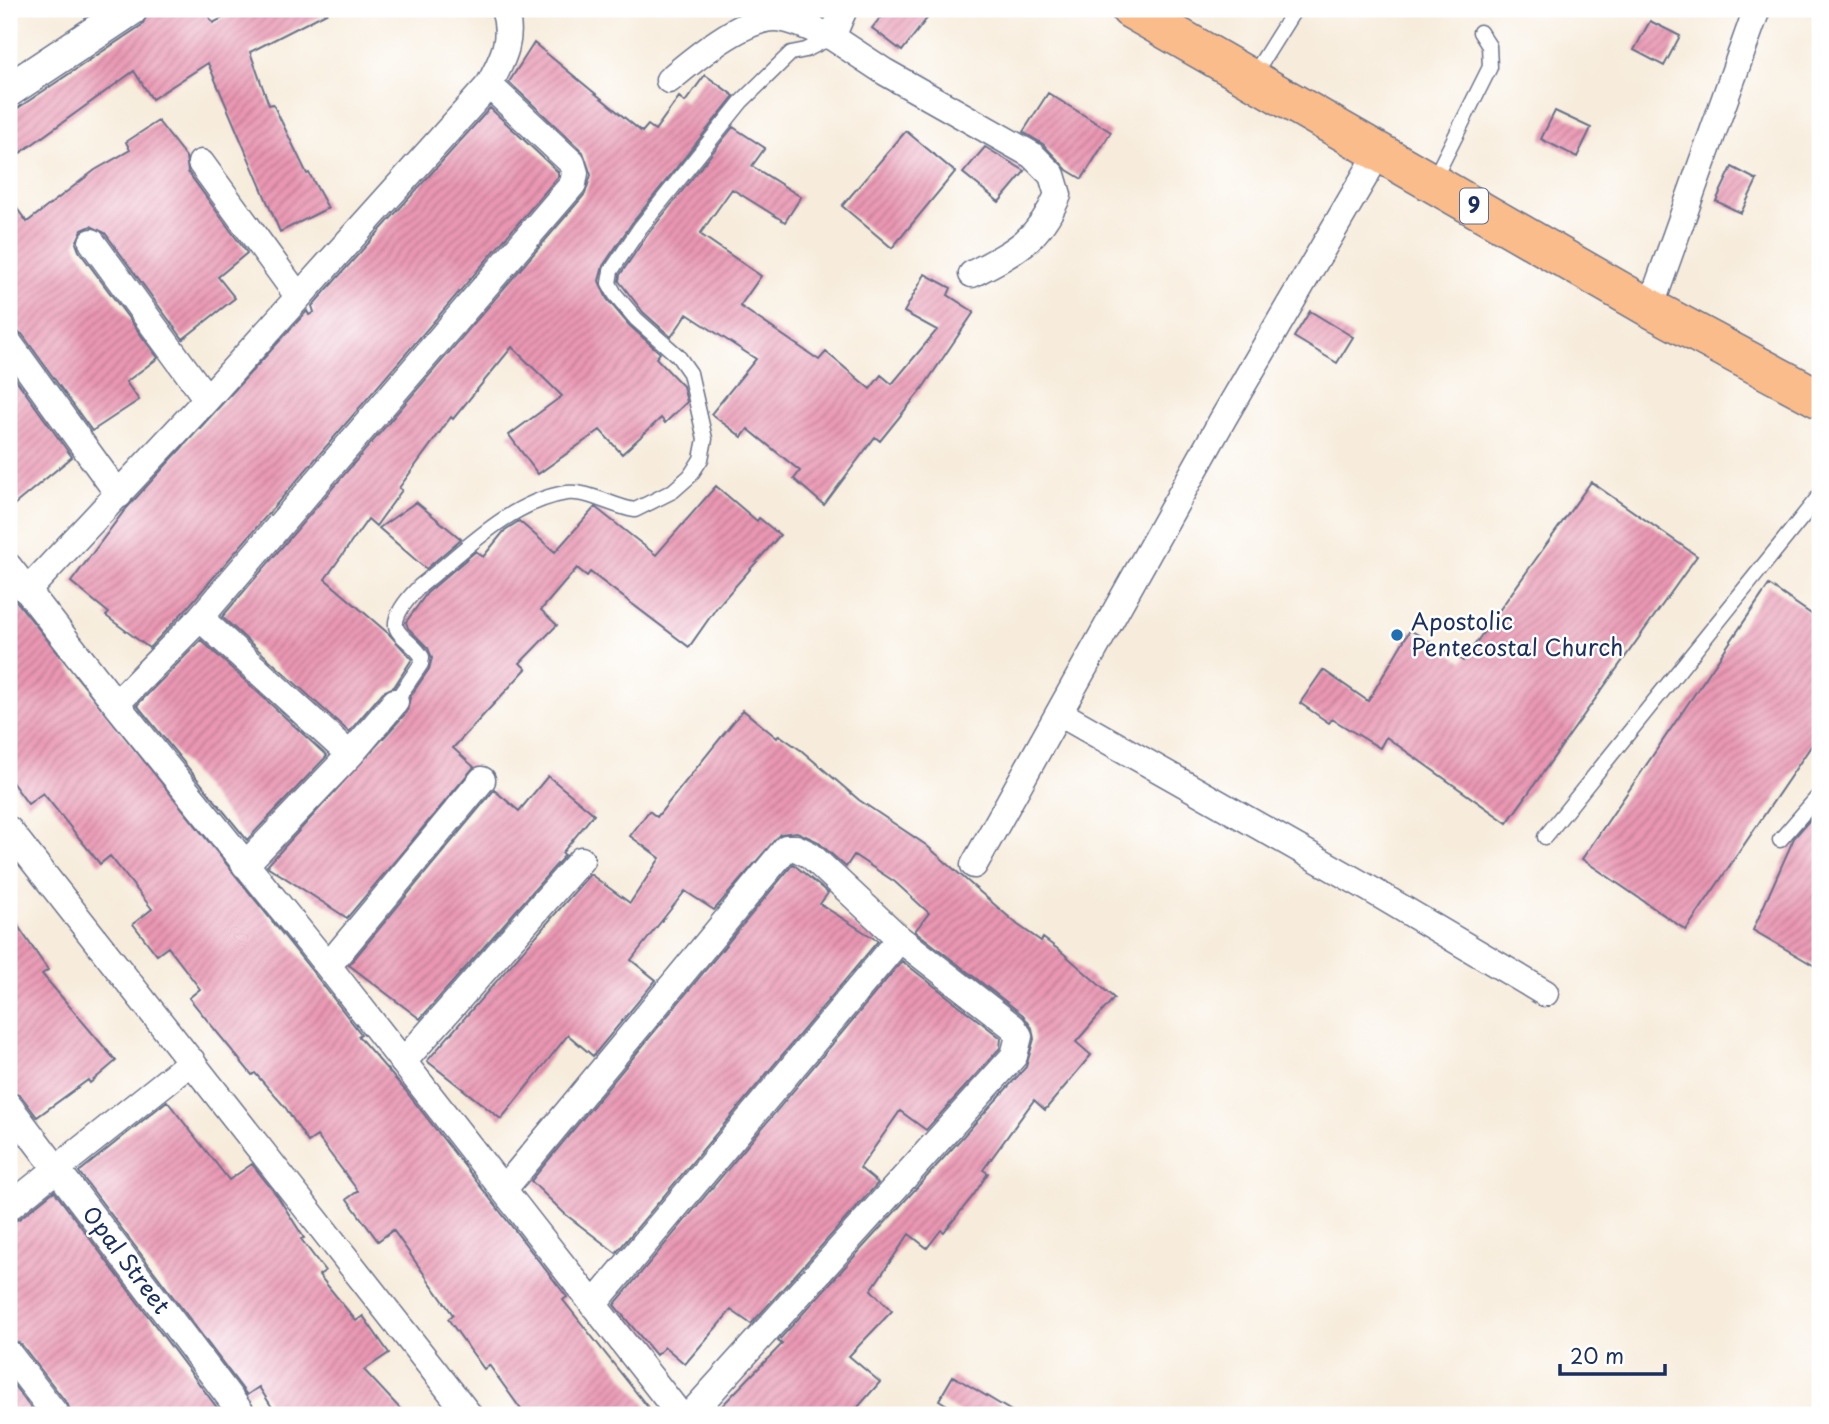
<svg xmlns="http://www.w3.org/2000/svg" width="1829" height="1424" font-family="'Playpen Sans',sans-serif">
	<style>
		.building { fill: url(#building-hatch) }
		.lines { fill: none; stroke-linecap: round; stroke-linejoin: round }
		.service-casing { stroke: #68718a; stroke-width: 17 }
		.minor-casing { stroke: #68718a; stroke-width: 29 }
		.tertiary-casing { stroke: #68718a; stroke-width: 36 }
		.trunk-casing { stroke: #68718a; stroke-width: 41 }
		.service { stroke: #fff; stroke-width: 14 }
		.minor { stroke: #fff; stroke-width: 26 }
		.tertiary { stroke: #fff; stroke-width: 33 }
		.trunk { stroke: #fabc8b; stroke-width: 38 }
		.poi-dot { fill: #1f6fb2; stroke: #fff; stroke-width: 2.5 }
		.labels { text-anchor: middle; stroke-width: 5; stroke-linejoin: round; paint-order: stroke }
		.shield { fill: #fff; stroke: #5f6d8e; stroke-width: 2 }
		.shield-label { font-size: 21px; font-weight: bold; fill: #1b2f5e }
		.poi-label { font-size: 23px; fill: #1b2f5e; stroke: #fff; text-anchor: start }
		.street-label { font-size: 23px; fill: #1b2f5e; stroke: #fff }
	</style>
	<defs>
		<pattern id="building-hatch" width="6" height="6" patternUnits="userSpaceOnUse" patternTransform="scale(1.75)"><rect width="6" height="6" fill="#ea97b2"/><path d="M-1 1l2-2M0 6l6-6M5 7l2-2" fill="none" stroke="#bd7c94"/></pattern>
	</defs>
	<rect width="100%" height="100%" fill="#fff"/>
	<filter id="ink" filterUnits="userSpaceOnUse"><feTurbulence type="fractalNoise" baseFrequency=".0143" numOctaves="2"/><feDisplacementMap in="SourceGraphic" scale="14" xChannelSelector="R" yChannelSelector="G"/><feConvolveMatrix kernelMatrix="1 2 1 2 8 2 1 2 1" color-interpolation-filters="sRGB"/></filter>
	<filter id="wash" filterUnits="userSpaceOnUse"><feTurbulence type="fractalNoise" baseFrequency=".00686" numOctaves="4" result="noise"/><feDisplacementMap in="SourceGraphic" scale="28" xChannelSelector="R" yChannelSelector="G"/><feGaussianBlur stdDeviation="1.57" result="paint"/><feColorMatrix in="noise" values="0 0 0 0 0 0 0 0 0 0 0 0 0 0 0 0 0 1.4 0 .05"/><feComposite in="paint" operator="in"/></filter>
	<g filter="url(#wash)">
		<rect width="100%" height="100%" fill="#f7ecdb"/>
		<g id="blocks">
			<path class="building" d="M150,9H204L213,23L240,9H334L250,52L269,105L273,104L307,174L309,173L328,208L280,232L208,63L152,99L134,71L9,161V114L142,25Z
				M887,9H934L902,51L872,28Z
				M1650,21L1680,36L1664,66L1634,50Z
				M534,43L642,132L648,125L655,130L679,97L685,102L705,75L734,96L632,223L603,266L599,281L607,299L629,325L660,353L656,358L683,386L687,402L665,423L661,418L622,454L600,430L538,474L509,435L562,396L512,347L453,419L451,417L399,488L402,490L376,526L368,519L325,579L389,634L412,659L394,687L383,692L349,732L222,617L585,194L591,175L583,152L509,82Z
				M1048,93L1111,132L1082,179L1067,170L1043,144L1023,132Z
				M490,108L558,172V177L188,607L149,648L106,616L109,613L71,582L124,511L307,311L309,315L314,312L312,306Z
				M1555,111L1591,128L1577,157L1541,139Z
				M158,121L186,157L188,172L247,253L218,277L235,298L183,339L105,233L91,226L82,230L76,243L79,251L158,358L126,382L139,400L92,431L22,334L9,327V198L27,222L95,170L130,150L126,142Z
				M733,127L765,148L752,166L801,197L785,222L732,189L700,234L761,276L740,306L819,360L826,352L870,389L881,375L892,384L937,330L904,312L925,274L951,288L948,295L974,312L922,389L880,441L875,437L824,505L794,479L800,471L748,429L742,437L711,414L756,359L687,314L671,337L643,312L619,281L620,275L648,234Z
				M906,131L955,172L892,248L842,206Z
				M985,147L1025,171L999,202L963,173Z
				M1732,167L1757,180L1741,213L1716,201Z
				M1310,311L1353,337L1337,363L1294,337Z
				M9,370L72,457L9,509Z
				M1591,482L1697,556L1507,823L1386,737L1380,748L1332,719L1329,723L1300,703L1323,670L1368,701L1410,630L1463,661Z
				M716,486L757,521L759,518L780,535L717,607L689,647L590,572L587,576L577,568L541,610L557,625L520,663L526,669L453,748L474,767L347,918L267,866L407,712L410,697L429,669L432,658L428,648L408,628L406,622L427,593L476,551L483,557L505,530L519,521L555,552L595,507L656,555Z
				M416,502L461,539L426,569L379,528Z
				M1769,585L1820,620V733L1686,930L1582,859Z
				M9,592L316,976L361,1034L358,1036L405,1090L567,1297L563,1300L654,1415H525L489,1365L484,1369L448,1319L453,1315L393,1230L378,1241L347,1199L358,1191L317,1136L308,1142L285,1107L255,1073L252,1075L189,998L200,989L168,947L157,955L133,924L152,909L110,856L100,864L43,793L28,804L9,778Z
				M201,640L327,756L247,840L137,705Z
				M743,710L777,738L779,735L802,751L859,800L926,845L1018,925L1041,941L1043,938L1063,953L1114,998L1076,1042L1091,1055L1045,1110L1034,1100L983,1170L988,1173L973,1196L944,1232L941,1230L927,1248L909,1234L871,1290L892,1311L849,1356L880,1382L851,1415H713L782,1344L778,1341L1026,1067L1034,1039L1032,1028L1023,1015L915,931L929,913L895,882L854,855L846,867L817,841L797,832L780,834L714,910L685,891L631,960L656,980L593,1056L568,1035L501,1119L427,1061L590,874L630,903L660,858L630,836L649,811L657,817Z
				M548,776L594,814L562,853L565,855L420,1019L349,965L494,790L519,811Z
				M1820,808V969L1753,930L1794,838Z
				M793,864L828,893L820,904L878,941L616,1253L565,1214L531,1181Z
				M9,913L48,970L42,974L116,1061L90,1083L88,1080L37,1117L21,1096L9,1091Z
				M902,961L1001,1038L1000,1048L926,1130L900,1111L860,1168L878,1183L751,1324L731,1310L685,1364L665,1347L656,1355L614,1305Z
				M167,1101L229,1180L252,1164L278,1197L304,1238L301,1239L325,1271L319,1275L356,1321L363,1316L389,1353L364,1370L406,1415H277L259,1387L247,1395L79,1172Z
				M54,1191L221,1413L217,1415H71L68,1405L21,1344L9,1339V1222L19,1219Z
				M953,1376L1018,1415H963L939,1400Z
				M9,1379L36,1415H9Z"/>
		</g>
	</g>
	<g filter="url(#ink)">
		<use href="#blocks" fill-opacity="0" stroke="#68718a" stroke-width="2"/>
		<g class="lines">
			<g class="service-casing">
				<path id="service" d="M1251,79L1295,9
					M1433,181L1490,67L1489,46L1480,32
					M395,702L421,664L422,657C416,646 405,641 398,631C389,618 411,595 420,586C463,552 509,502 566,493C588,490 613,507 635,510L673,491L690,476L701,459L705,439L690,373L678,356L636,319L615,294L609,283L611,271L640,228L741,102L791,53L806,50L830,38
					M1545,837L1820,495
					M1780,840L1820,794"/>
			</g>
			<g class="minor-casing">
				<path id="minor" d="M832,37L885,72L1032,155L1052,175L1058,195C1038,241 1014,252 972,274
					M669,80C694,59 743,18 775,18C793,18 815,31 832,37L844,9
					M201,163L298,296
					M92,242L207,399
					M1650,308L1757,9
					M9,343L119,495
					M9,567L116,704L328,966L680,1415
					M27,591L207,399L489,85C503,59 514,38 504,9
					M200,618L350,755
					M116,704L200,618L573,184L575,173L572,163L489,85
					M1061,714L1368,888L1545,993
					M9,830L469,1415
					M245,865L350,755L395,702
					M974,865L1224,417L1379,152
					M328,966L482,780
					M403,1062L581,860
					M9,1106L243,1415
					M504,1189L786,848H796L810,855L900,939L1013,1027L1019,1036L1014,1056L690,1415
					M9,1207L192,1061
					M593,1305L900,939
					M9,1354L56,1415"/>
			</g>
			<g class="tertiary-casing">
				<path id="tertiary" d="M9,90L131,9"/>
			</g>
			<g class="trunk-casing">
				<path id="trunk" d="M1130,9L1650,308L1820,399"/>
			</g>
			<use href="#service" class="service"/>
			<use href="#minor" class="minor"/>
			<use href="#tertiary" class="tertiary"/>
			<use href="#trunk" class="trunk"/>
		</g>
	</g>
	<circle class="poi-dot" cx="1397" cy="635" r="7"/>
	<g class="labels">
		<rect class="shield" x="1460" y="188.5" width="28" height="35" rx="5"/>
		<g class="shield-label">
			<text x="1474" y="213">9</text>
		</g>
		<g class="poi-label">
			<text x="1411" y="630">Apostolic<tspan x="1411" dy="26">Pentecostal Church</tspan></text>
		</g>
		<g class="street-label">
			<text transform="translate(126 1260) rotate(53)" y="8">Opal Street</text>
		</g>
	</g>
	<rect width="1829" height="1424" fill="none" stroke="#fff" stroke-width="35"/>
	<path d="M1560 1364v10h105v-10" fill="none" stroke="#1b2f5e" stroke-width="3.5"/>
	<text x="1570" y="1364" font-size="21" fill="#1b2f5e" stroke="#ffffff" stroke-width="5" paint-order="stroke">20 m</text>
</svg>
